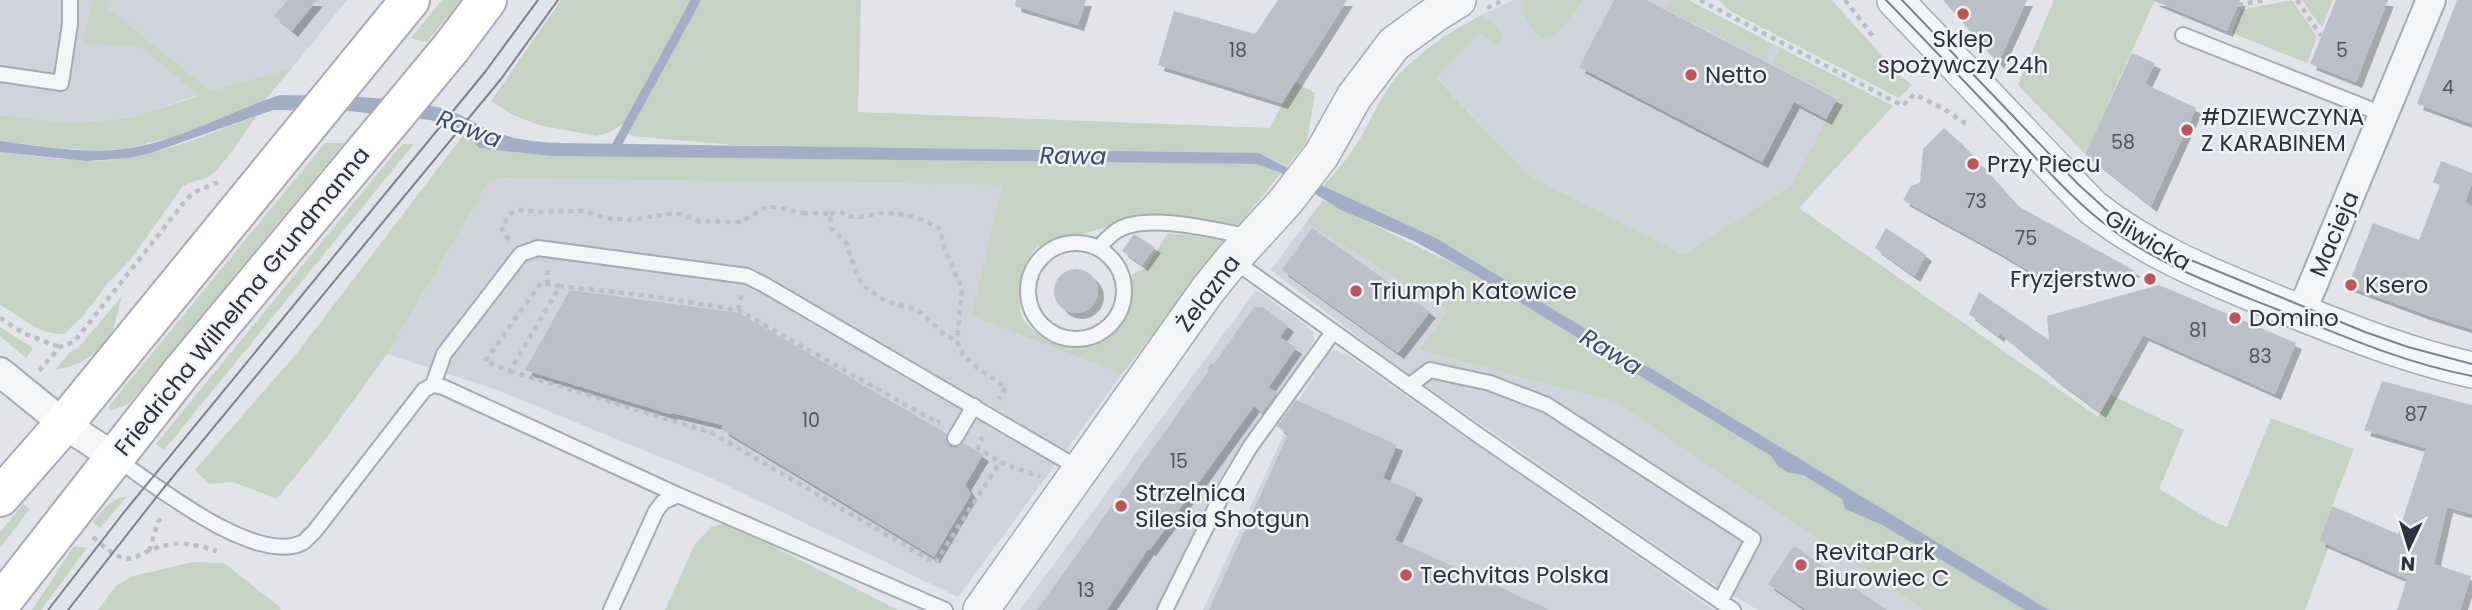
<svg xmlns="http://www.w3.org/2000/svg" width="2472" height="610" font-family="Poppins,sans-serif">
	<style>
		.built { fill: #d0d3da }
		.green { fill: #c6d2c4 }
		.water { fill: #a1aec5 }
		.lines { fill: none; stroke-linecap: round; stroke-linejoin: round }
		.stream { stroke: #a1aec5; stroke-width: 9 }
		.building { fill: #bdbfc8; filter: url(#shadow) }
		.service-casing { stroke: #a8aab3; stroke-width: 18 }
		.minor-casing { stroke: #a8aab3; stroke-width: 32 }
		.tertiary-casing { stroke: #a8aab3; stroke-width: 38 }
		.secondary-casing { stroke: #a8aab3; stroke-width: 42 }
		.path { stroke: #bcbec3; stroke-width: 4.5; stroke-dasharray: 5 5; stroke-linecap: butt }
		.service { stroke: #f4f5f7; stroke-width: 14 }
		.minor { stroke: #f4f5f7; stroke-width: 28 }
		.tertiary { stroke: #f4f5f7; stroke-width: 35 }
		.secondary { stroke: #fff; stroke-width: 38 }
		.tram { stroke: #7d8291; stroke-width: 2 }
		.poi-dot { fill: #c15457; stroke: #f1f3f6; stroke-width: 2.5 }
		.labels { text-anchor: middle; stroke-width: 5; stroke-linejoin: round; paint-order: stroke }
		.number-label { font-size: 19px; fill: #505461 }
		.poi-label { font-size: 23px; fill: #2c303f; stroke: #f1f3f6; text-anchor: start }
		.street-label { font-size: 23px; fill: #2c303f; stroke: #f1f3f6 }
		.water-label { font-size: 24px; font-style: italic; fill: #3a4b6f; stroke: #f1f3f6 }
	</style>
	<defs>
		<filter id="shadow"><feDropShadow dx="6" dy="6" stdDeviation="0" flood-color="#0004"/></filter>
	</defs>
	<rect width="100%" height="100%" fill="#e2e4e9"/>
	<path class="built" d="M0,0H93L82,42L142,48L199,95L129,118L68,123L0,115Z
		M110,0H347L292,68L211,91L106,6Z
		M1514,0H1688L1847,82L1792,184L1684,255L1528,175L1436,76L1440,39L1481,15Z
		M491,178L1004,185L971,316L1122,374L958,597L709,477L497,390L387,354Z
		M1304,225L1312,226L1448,310L1419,350L1615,402L1923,610H1758L1710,582L1395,365L1271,270Z
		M1256,290L1305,324L1313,332L1314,341L1290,380L1243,442L1217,483L1156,610H1020Z
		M1334,350L1346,354L1714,610H1203L1301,397L1328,353Z"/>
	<path class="green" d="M93,0H110L106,6L211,91L292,68L264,101L177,136L148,143L123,149L96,150L67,149L0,141V115L68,123L129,118L199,96L142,48L82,43Z
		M442,0H461L427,42L411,38Z
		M561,0H693L625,123L608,133L597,136L539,125L515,116L491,101Z
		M701,0H861L858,112L1269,128L1295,82L1315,93L1307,141L1287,166L1259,153L733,145L633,136L627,133Z
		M1524,0H1582C1572,14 1560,38 1541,38C1529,28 1522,15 1524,0Z
		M1671,0H1688L1772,44L1764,59L1666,9Z
		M1719,0H1832L1897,73L1912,85L1899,98L1730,11Z
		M2054,0H2155L2085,154L2018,85Z
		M2292,0L2317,37L2307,63L2232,33L2241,10Z
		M2302,0H2333L2322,28Z
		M1481,15L1497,26L1502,35L1499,42L1495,45L1479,32L1436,77L1528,175L1684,255L1792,184L1838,98L1773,64L1781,48L1893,106L1799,208L2098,417L2111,395L2184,430L2159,489L2214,522L2227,527L2271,418L2354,449L2319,540L2329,546L2305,610H2049L1436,238L1323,186C1334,174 1345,162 1354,148C1369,126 1378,100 1395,79C1419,51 1450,33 1481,15Z
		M257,116C246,130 222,170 208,177C199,181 191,181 182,187L132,258L107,284L83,316L64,334C39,335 20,316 0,305V152C37,156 76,163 113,160C163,155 211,133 257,116Z
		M465,133L479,148L550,156L1256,164L1281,173L1238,226L1141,214L1110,226L1037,247C1033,252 1028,258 1025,265C1019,278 1016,311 1025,322C1049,352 1103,354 1124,321C1134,308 1131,290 1132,274L1146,268L1168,233L1228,240L1122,374L971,316L1003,185L491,178L387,354L327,437L277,499L233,482L209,484L195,470L297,353Z
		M325,143H344L128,404L110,411L108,408L117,396Z
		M402,144H414L164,450L156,444Z
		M1323,200L1470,272L1771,456L1778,466L1787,471L1803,475L1842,499L1845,509L1882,525L2025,610H1923L1615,402L1419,350L1448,310L1312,226L1304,225Z
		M122,296C119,306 117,319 113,329C103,350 80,368 56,369L70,352L78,348Z
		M0,327L33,348L26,358L0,336Z
		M127,496L100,528L93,522C104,509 110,499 127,496Z
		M23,504L30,509L0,548V532Z
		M727,523L898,610H665L695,544L711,527Z
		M74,546L87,548L41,610H32Z
		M193,562L224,563L281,608L280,610H98L116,586L133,576Z"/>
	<path class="water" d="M280,95C334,96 389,95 441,108C459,112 473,123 490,130C514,140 537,142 563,143L1259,153L1323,186L1436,238L2049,610H2025L1882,525L1845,509L1842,499L1803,475L1787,472L1778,466L1771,456L1470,272L1414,241L1341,210L1281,173L1256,164L550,156L479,148L461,129L430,120L349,111L273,110L151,153L130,158L86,161L0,152V141C40,146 82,154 123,149C178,142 228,112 280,95Z"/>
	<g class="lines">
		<path class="stream" d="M614,150L696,0"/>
	</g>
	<path class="building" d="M288,0H317L292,31L274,16Z
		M1016,0H1086L1078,25L1015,6Z
		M1278,0H1347L1282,103L1158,65L1174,11L1255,34Z
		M1614,0H1646L1837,99L1826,119L1794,102L1762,162L1579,67Z
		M1943,0H2027L1998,63Z
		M2152,0H2240L2227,31Z
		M2336,0H2388L2356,82L2310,64Z
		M2457,0H2472V124L2417,104Z
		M2132,53L2155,63L2145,84L2196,108L2151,206L2085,154Z
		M1944,128L1962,144L2018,206L2135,271L2041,278L1998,252L1903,200L1911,186L1920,183L1923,149Z
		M2441,161L2472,173V183L2465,202L2472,207V329L2427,315L2348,286L2373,223L2419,240L2440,185L2433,182Z
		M1312,228L1430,312L1398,353L1282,270Z
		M1886,228L1926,255L1914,276L1875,248Z
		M1134,234L1155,247L1142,265L1122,251Z
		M1054 291a22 22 0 1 1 44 0a22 22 0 1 1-44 0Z
		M2159,285L2296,343L2275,394L2143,335L2100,412L2059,382L2000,333L1998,336L1969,314L1979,292L2049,340L2047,316Z
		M570,290L739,313L947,434L946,442L951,447H959L963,443L983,455L965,485L971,494L934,557L723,430L722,425L672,413L670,414L525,370Z
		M1254,307H1263L1288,326L1280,337L1296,348L1268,388L1278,392L1262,413L1254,406L1150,550L1148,549L1107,610H1037L1209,370L1207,369L1211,363L1214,364Z
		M2382,381L2472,405V514L2447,507L2434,564L2471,576L2460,610H2397L2407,579L2319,541L2332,506L2398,534L2426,448L2364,430Z
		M1296,400L1397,445L1383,478L1417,493L1395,540L1550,610H1209L1288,434L1277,426Z
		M1794,546L1887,610H1806L1768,584Z"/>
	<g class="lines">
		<g class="service-casing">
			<path id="service" d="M2183,35L2385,115
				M0,74L61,83L70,24V0
				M1028 291a48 48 0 1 1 96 0a48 48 0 1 1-96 0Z
				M1098,248C1104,242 1111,234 1118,230C1147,212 1218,231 1251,237
				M1233,260L1481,437L1733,610
				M433,385L444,354L521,254L538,248L747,276L763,284L1080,469
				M1409,386L1430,370L1490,383L1547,405L1741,531L1753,539L1721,600
				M955,438L974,406
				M115,458C153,483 253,565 302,543C306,541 310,535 314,532L424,390L433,385L443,387L678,495
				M611,610L656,511L663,502L678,495L945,610
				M1165,610L1225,489L1250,447L1333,332"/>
		</g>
		<g class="minor-casing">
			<path id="minor" d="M2301,313L2431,0
				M0,372L64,424L114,457"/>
		</g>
		<g class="tertiary-casing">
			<path id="tertiary" d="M1895,0L2092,207C2150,253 2213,277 2281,305C2344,330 2405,355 2472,370
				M981,610L1207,291L1232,260L1286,201L1322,154L1354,97L1394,44L1434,15L1458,0"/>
		</g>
		<g class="secondary-casing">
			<path id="secondary" d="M0,497L64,424L410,0
				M0,604L180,374L451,48L487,0"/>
		</g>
		<path class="path" d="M1700,0L1903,106L1914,94L1944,109L1969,126
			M1845,0L1875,39
			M2297,0L2321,36
			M2238,5L2264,0
			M1487,8L1504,0
			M803,213L830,214L831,228L847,244L853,264L862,285L885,301L915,309L925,316L945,335L957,341L963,355L979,369L1006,387L999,399
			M830,214C847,209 843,217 856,217C864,218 874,213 883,213C898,212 929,220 940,229L945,250L962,288L957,341
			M509,240L502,230L508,215L518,210L542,212L583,211L606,218L628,220L676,213L699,221L726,222H740L768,206L803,213L800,220
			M547,285L548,268
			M560,286L541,283L485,361L510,371L560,286L650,296L738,310L938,423L939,420
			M738,310L742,294
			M0,318L25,334L60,347
			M39,371L60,347L74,342L186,200L193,193L218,182
			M510,371L712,433L935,563L1000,462L1040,477
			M980,437L982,439L978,448L1000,462
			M93,537C136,577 130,550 173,544C187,542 203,547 217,551
			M149,551L158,522L164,515"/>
		<use href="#service" class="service"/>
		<use href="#minor" class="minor"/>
		<use href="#tertiary" class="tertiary"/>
		<use href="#secondary" class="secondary"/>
		<path class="tram" d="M1886,0C1926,41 1965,82 2004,123C2035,157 2065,192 2101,221C2152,263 2216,285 2276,309C2340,335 2404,363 2472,376
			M1902,0L2078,184L2112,215L2145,237L2181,256L2365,332L2408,347L2472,364
			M48,610L125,511L485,72L538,0
			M68,610L162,490L501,79L558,0"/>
	</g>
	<g class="poi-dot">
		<circle cx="1963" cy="14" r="7"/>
		<circle cx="1691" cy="75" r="7"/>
		<circle cx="2187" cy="130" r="7"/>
		<circle cx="1973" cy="164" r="7"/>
		<circle cx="2150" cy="279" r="7"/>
		<circle cx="2351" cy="285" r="7"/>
		<circle cx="1356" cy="291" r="7"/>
		<circle cx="2235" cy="318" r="7"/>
		<circle cx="1121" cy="506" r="7"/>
		<circle cx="1801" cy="565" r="7"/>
		<circle cx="1406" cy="575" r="7"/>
	</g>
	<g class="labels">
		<g class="number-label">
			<text x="1238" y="57">18</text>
			<text x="2342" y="57">5</text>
			<text x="2448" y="94">4</text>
			<text x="2123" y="149">58</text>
			<text x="1976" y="208">73</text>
			<text x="2026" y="245">75</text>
			<text x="2198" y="337">81</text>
			<text x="2260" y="363">83</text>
			<text x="2416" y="421">87</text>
			<text x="811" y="427">10</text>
			<text x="1179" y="468">15</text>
			<text x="1086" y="597">13</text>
		</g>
		<g class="poi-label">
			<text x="1963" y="47" text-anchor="middle">Sklep<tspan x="1963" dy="26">spożywczy 24h</tspan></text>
			<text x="1705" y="83">Netto</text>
			<text x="2201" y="125">#DZIEWCZYNA<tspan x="2201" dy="26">Z KARABINEM</tspan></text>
			<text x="1987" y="172">Przy Piecu</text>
			<text x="2136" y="287" text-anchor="end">Fryzjerstwo</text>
			<text x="2365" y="293">Ksero</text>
			<text x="1370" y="299">Triumph Katowice</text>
			<text x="2249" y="326">Domino</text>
			<text x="1135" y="501">Strzelnica<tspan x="1135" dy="26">Silesia Shotgun</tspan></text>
			<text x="1815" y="560">RevitaPark<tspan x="1815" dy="26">Biurowiec C</tspan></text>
			<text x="1420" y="583">Techvitas Polska</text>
		</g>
		<g class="street-label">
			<text transform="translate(2334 234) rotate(-67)" y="8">Macieja</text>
			<text transform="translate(2148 240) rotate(31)" y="8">Gliwicka</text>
			<text transform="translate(1208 293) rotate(-53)" y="8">Żelazna</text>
			<text transform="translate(242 301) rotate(-51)" y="8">Friedricha Wilhelma Grundmanna</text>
		</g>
		<g class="water-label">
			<text transform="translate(469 129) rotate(21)" y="8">Rawa</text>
			<text transform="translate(1073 156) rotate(1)" y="8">Rawa</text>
			<text transform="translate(1611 352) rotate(31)" y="8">Rawa</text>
		</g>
	</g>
	<g transform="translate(2409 547) rotate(184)" stroke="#f1f3f6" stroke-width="5" paint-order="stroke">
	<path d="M0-5L12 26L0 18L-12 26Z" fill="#2c303f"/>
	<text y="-10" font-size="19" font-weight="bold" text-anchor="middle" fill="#2c303f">N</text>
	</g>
</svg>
